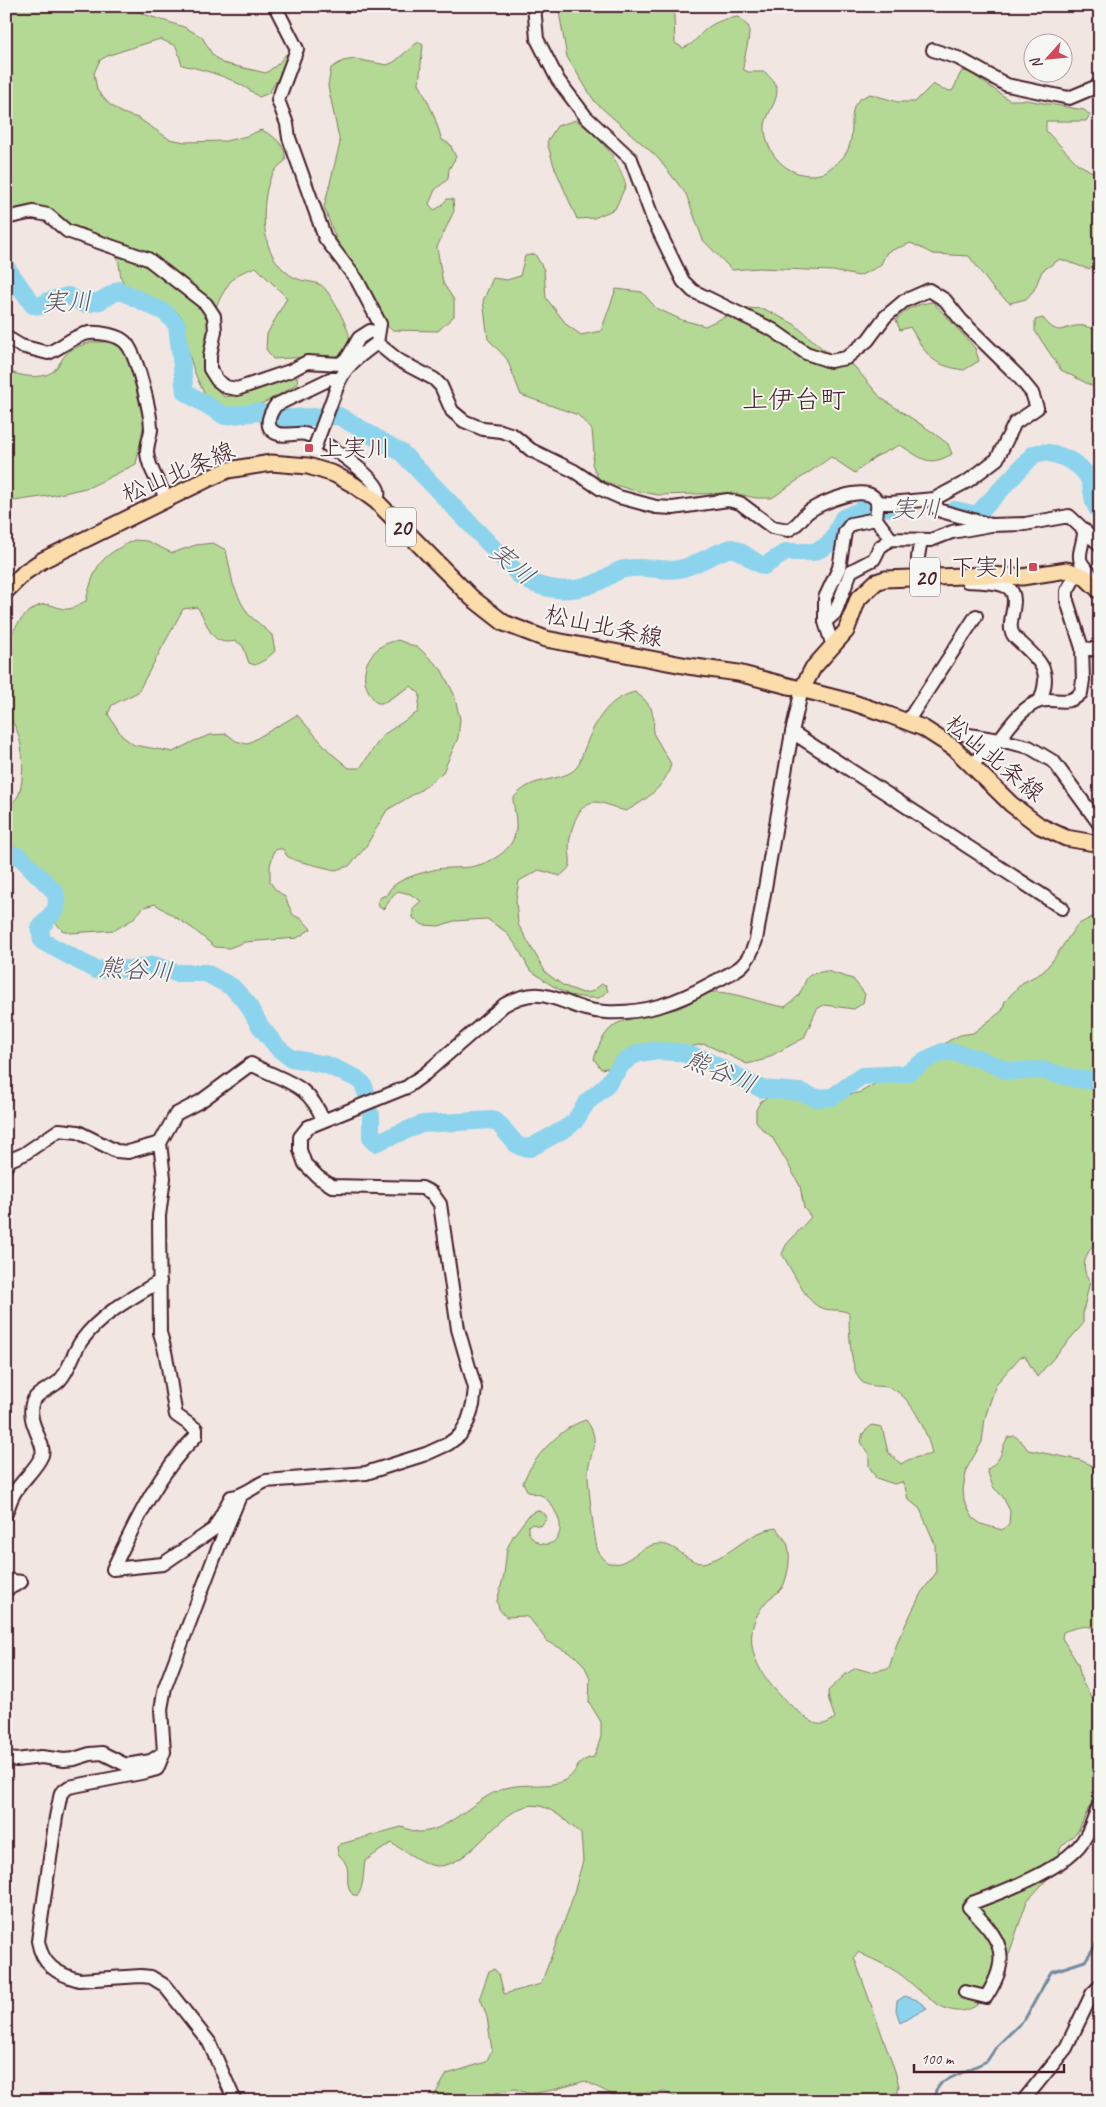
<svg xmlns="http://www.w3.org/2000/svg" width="1106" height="2107" font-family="Caveat,'Klee One',sans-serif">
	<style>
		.green { fill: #b4d995; stroke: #7f7c60 }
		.water { fill: #8cd4ed; stroke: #728c9f }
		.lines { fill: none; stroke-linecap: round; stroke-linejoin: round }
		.stream { stroke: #728c9f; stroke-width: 3 }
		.river { stroke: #8cd4ed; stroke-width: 18 }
		.minor-casing { stroke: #4a1f2b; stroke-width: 16 }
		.major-casing { stroke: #4a1f2b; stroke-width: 19 }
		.minor { stroke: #f6f6f2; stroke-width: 12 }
		.major { stroke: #faddab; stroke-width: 15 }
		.minor-bridge-casing { stroke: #4a1f2b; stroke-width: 16; stroke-linecap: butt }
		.minor-bridge { stroke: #f6f6f2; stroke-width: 12 }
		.poi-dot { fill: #d1495b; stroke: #f6f6f2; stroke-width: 2 }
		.labels { text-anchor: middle; stroke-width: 4; stroke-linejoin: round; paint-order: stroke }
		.shield { fill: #f6f6f2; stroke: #7e6067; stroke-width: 1 }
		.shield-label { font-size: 22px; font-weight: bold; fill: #4a1f2b }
		.poi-label { font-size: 24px; fill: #4a1f2b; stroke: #f6f6f2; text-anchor: start }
		.street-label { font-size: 24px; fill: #4a1f2b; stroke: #f6f6f2 }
		.water-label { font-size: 25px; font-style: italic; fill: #5e5565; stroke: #f6f6f2 }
		.quarter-label { font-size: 26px; fill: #4a1f2b; stroke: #f6f6f2 }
	</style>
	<rect width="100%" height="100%" fill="#f2e6e2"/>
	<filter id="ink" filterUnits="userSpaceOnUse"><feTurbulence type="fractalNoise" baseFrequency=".02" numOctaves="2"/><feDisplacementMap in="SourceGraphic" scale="10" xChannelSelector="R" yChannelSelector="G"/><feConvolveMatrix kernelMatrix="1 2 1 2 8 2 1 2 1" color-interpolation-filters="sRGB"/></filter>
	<g filter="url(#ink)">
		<path class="green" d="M6,6H91L101,9L127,6L146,15L184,27L202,37L212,54L222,63L266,73L278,64L286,54L289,60L269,93L259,97C237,79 210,71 182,65L176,46L160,39L109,55L100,60L94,73L97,90L109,104L122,113L138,118L169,139L185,142L226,141L247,136L261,130C275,136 287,146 285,161C271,171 267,184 265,201C262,230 266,262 295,278C303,282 314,281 321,285C330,291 347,325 349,335C350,339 348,346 348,350L339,357L326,356L273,359L266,349L267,334L287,298L256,267C249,270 240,272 235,277C221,288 201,338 204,356C206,371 213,387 224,397L238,395L292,376L297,377L298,383C280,395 246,416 224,410C203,404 192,367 188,349C186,338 187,321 178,313C165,302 141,299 127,287C117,279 122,264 116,255C104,239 86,237 70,229C63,225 56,217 50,211L6,215Z
			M558,6H676L674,16L675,43L683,48C696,43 695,39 705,30C714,22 726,18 738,17L749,27C750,42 744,54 743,69L748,72H765C770,78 777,83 777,91C777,104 763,118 765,130C767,158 792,180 820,174C825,173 831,167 836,164C862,144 845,117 857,102C860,98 866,96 870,94L898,102H915L933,84L943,90L952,91C957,84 957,78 962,71L970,72L1009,100H1026L1084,110L1090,115L1086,121H1046V131L1078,164L1100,176V264L1088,269L1060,259L1042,271L1034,290L1026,299L1010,303L994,290L969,256L933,254L911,243L887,252L880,266L859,276L833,271L759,268L732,270L703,240L686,194L657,157L595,102L567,57Z
			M418,42L423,45L419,83L433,113L442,140L450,144L456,157L449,169L448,179L435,190L429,204L434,210L440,207L447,199H453L454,211L437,247L443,283L454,300V316L438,331L392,330L385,324L336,239L324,207L340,143L328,86L331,68L343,61L355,59L387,65L394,62Z
			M576,120C602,140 615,153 626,185L615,209L594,218L577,219L554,166L547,142L557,126Z
			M535,254L544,270L546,298L567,325L581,335L601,331L616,289L642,292L656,308L682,320L705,326L744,308L764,309L794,324L824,350L855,367L881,398L931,431L948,444L952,454C927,468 922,458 900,445L875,457L855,473L831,457L772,498H756L733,493L658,495L632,490L599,480L592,464L594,452L592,430L578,415L521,395L507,359L488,339L483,301L493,278L507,280L520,276L525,256Z
			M933,302L975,348L979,361L964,370C930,365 927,355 910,327L900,330L896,320C907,308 916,304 933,302Z
			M1043,318C1061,341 1064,323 1084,326C1089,327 1095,330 1100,332V393L1092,386L1061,370L1035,331V320Z
			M92,342H111L123,349L131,367L144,423L136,464L90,487L55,495L14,501L6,500V370C18,376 41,380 52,372C59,367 61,359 67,353C74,347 83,345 92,342Z
			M134,540L147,541L172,553L196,545L213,543L226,550L233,584L241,602L248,614L272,635L275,651L265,660L255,665L249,663L243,646L236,641C208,647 210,624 197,607L183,609L138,692L112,705L108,714L122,736L134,745L173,752L194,741L210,735L227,734L236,741L247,744L297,715L331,753L349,768H360L383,735L418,712L420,694L411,686L383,703H377C360,686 360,662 380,647C385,643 392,642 398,640L419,648L441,669L454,694L460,719L458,738L443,772L421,790L387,810L365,848L349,866L335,870L294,860L287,856L283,849H278L274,851L270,866V882L275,889L285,897L293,915L302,919L311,929L297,938L245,942L229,948L215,947L192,928L155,904L144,907L133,919L115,930L70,933L62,930L54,921L49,897L44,881L33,866L6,856C6,845 3,818 7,809C10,803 17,800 19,794C25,777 25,726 6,717V646C12,631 24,610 41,605C50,602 59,610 68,609C73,609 81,603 86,601C95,564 100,557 134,540Z
			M635,692L644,699L651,708L654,720L653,733L671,764C666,786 645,801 626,811C617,809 606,803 596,802C577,801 569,834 569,849C569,854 571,859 570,864C569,870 564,872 560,876L539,870L519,881L516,900L518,924L546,973L564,986L583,993L591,992L602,984L606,985L608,991L599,998H588L569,995L548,983L529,969L518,948L506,932L487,919L454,921L439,926L423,925L413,918V908L421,901L410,894L398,891C390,896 390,903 383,909L379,907L378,901L381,897L387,895C392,879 422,873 437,869C449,867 463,869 475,866C492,862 511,851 515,834C518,824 514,810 513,799C519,791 527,785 538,782C550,778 568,778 577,767C580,763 582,755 584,750C594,724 606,699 635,692Z
			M1100,913V1239C1087,1249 1078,1267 1090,1281L1083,1312V1324L1037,1377L1025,1356L1020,1357L996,1384L985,1418L982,1442L967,1468L963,1489L964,1501L973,1518L981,1524L1002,1530L1009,1524L1010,1511L1003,1497L993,1487L987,1470C1005,1456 999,1453 1008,1437L1015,1436L1022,1442L1028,1450L1080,1460L1091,1465L1100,1476V1632C1090,1622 1075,1628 1063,1632L1062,1638L1078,1664L1082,1682L1095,1702L1098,1711L1095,1724L1100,1729V1791L1095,1795L1078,1831L1061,1847L1051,1875L1027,1901L1009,1954L977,2005C947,2026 919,1987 897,1972C885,1964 871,1959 858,1952L854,1957L895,2071L899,2086L896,2101H756L748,2099L746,2101H683L664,2092L613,2095L585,2081L553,2090L530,2094L515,2089L496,2093L487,2101H431L447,2074L486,2062L492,2050L487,2017L480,1997L489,1971L494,1969L499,1974L504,1994L541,1984L570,1906L583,1861L581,1834C569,1824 556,1810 540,1806C503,1797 475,1868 436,1866C424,1865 402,1849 391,1843L365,1861C363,1872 364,1886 358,1895H353C341,1880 356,1870 338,1854L337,1847L341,1844L401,1827C407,1828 413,1832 419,1832C451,1832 478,1793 510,1787C527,1783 548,1788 563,1781C580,1774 572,1761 594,1757L601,1737V1722L589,1702L590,1678L584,1665L575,1656L547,1641L531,1620L525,1616L506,1617L499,1609L497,1601L504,1575L507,1549L513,1536L529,1515L537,1510L545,1514L547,1518L541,1526L531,1524L528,1526V1531C539,1557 573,1542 555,1511C553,1507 548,1499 543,1496C539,1494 532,1493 528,1492L523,1483C532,1458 561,1427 586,1420C601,1440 591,1449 588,1471C587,1478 595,1546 598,1551C601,1556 605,1560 608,1563C612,1563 617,1564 620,1563C635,1558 647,1540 666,1545C679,1548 693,1567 707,1562C735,1554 746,1532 776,1528C779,1533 785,1538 787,1543C792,1554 788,1578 782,1588C778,1594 769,1597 765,1603C732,1644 766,1686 799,1712C813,1723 819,1730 835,1718L829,1701L828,1691L846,1674L856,1668L870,1672L889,1668L898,1640L921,1593L936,1573L935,1544L920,1509L908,1499L905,1487L902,1482L894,1484L876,1478L869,1466V1455L861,1442L863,1433L872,1425L882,1427L888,1452L901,1464C911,1457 920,1457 932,1454C928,1433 910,1392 887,1387C877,1385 869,1388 861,1381C850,1370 849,1329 849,1313C839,1308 829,1312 819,1307C805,1300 791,1268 782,1254L786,1245L811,1217L804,1208L800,1186L787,1162L772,1137L762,1129L756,1121V1110L761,1101L774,1094L808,1097L849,1095L861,1092L878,1082L898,1076L950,1040L960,1035L973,1033L994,1017L1002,1011L1005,1001L1022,983L1043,972L1053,960L1077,925Z
			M827,971L853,979L865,994L863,1003L854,1009L824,1005L817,1009L804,1038L763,1060L747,1064L705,1044L630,1057L613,1067L601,1069L594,1059C598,1046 604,1032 616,1024C627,1018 664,1013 679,1008C690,1004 703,993 714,992C736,992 762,1004 785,1007C789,1004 794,1000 798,996C810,978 800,975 827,971Z"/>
		<path class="water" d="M905,1996L917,2000L927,2008L900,2023L896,2010L897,2001Z"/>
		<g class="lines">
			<path class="stream" d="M934,2101L936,2090L942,2082L987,2061L997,2046L1025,2019L1051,1972L1085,1961L1100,1938"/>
			<path class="river" d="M6,267L33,305L42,306L48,301L68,296L85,304L100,301L119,290L166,313L177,325L185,392L225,416L257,412L288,418L339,416L402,453L521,577C544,591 573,594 598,582C607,578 616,570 625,569C643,565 665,572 679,569C697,566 714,552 732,548C744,552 752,561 764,566L786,552H813L823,548L833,540L843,518L862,510L893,507
				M955,510L977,515L1034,454C1050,448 1081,462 1089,479C1094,490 1091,503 1100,512
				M6,853L20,857L55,892L57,901L56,909L40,928L42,941L96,970L115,968L132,970L154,965L176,973H206L232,987L247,1003L260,1026L278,1048L291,1058L327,1065L356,1078L363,1084L366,1092
				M371,1115V1137L375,1143L422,1124L493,1120L500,1125L516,1144L521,1147L530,1148L568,1127L575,1121L587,1102L605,1087L622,1064L631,1057L639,1053L652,1051L677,1052L701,1058L762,1089L800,1092L816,1098L832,1097L862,1076L905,1074L928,1059L942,1052H952L980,1059L1008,1071L1041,1070L1077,1079L1100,1081"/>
			<g class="minor-casing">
				<path id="minor" d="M275,6L297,49L278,100L287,124L289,138L325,238L357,280L380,324L377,343C361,355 343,367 337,387
					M534,6L537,39L558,80L586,117L631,159L653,219L683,281L693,291L773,330L806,353L830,361L846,358L868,340L885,317L904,301L929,290L945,300L961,320L1018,376L1032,393L1037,408L1015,423L997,459L968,481L934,499L937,508L941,511L991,525
					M933,50L958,58L1007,85L1069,98L1100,85
					M6,218L33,212L48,215L67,231L148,259L206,304L214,316L215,331L210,356V369L217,380L226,387L237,389L290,371L307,362L340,364L348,357L359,338L370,331L378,333
					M6,337L21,346L48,353C61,348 74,335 89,333C99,332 118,335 125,342C137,353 151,413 151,430C150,437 147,445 147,452C148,468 160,484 166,498
					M377,343L398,360L434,379L441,386L452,411L464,421L483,429L501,431L513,435L531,450L574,471L601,489L619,497L656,507L673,508L728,500L740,503L772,527L788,530C798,526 800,519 808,512C819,503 867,483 876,500C879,505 876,513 876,519L891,539
					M339,379H330L276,405C270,413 264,426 274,432C283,438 296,432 305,434C321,438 373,475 378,490C379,495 378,498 376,501
					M877,502L890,503L934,499
					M1084,530C1085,540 1077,554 1081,562C1085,570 1093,573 1093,582
					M921,541C919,551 916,560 920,570L933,571L932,576
					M967,581C979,582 999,581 1009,588C1020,598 1009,617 1011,629C1012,635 1016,639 1020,642C1042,663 1052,671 1040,701
					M825,622V598L839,568L845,532L851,524L876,519
					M833,646L825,622L835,613L851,571L874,559L880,547L891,539L931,540L952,532L991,525L1025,524L1069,516L1100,545
					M1082,648L1100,650
					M907,722L976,616
					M792,732L1062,908
					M957,733L999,740C1009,727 1023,706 1040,701C1055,697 1068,707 1081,693L1083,680L1082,648L1067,601V591L1077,573
					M972,764L999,740L1029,747L1054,762L1100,825
					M323,1120C308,1082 284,1082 251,1064L201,1101L176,1114L160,1143L164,1178L159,1216L160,1333C169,1359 170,1388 176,1415L196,1429V1436C158,1473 136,1521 113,1569L163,1564L214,1529L231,1497C244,1496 254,1486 266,1481L366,1473L426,1454L448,1444L460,1435L468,1421L473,1405L475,1388L458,1329L440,1204L432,1193L422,1188L332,1186L318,1177L305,1164L300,1150V1137L308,1127L407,1087L426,1073L504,1005C549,979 563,1011 606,1012C646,1014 678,1002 712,983C736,970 747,969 756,940L792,732L802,689
					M6,1166L10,1160L24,1154L59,1130L78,1132L116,1151L128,1152L160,1143
					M6,1513C9,1506 11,1498 15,1492C22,1480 37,1468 42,1455C46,1443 27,1424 32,1404C35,1392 52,1389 60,1380C70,1369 73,1352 82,1340C102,1313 132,1298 160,1281
					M6,1580L21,1582L6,1590
					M6,1758L16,1760L41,1757L64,1760L74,1759L90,1754L102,1753L126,1765L151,1761L164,1752
					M965,1992L986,1997C1013,1955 1000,1939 969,1907L972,1903C1005,1891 1069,1868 1086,1836C1092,1826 1095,1814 1100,1803
					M235,2101L209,2042L164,1985L151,1977L141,1976L79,1980C57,1974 42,1965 38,1941L56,1817L61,1793L69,1787L146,1772L157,1769L164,1752L161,1709L165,1687L214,1558L240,1496
					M1023,2101L1066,2048L1092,1994L1100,1986"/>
			</g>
			<g class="major-casing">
				<path id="major" d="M6,591L25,572L43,560L210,478L228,470L271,463L308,466L334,474L354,485L376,501L472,598L504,623L546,639L688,666L738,673L851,702L889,715L923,728L954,748L1011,804L1040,826L1066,838L1100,844
					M802,689L813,668L846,631L858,599L876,582L885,579L989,575L1022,577L1067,570L1084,576L1100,591"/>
			</g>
			<use href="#minor" class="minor"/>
			<use href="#major" class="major"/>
			<g class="minor-bridge-casing">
				<path id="minor-bridge" d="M314,449L337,387"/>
			</g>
			<use href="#minor-bridge" class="minor-bridge"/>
		</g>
	</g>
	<g class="poi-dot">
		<rect x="304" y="443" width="10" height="10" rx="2.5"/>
		<rect x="1028" y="562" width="10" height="10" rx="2.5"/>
	</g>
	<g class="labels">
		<g class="shield">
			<rect x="386" y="507.5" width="30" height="39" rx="4"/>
			<rect x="910" y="557.5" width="30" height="39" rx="4"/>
		</g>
		<g class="shield-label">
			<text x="401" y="535">20</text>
			<text x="925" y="585">20</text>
		</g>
		<g class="poi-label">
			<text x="319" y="456">上実川</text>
			<text x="1023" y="575" text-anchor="end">下実川</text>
		</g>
		<g class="street-label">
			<text transform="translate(178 472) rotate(-23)" y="8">松山北条線</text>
			<text transform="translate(604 626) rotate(12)" y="8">松山北条線</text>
			<text transform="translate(995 758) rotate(40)" y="8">松山北条線</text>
		</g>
		<g class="water-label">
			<text transform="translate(67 301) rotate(-2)" y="9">実川</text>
			<text x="916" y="517">実川</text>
			<text transform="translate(513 563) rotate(40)" y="9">実川</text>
			<text transform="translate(136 969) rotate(4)" y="9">熊谷川</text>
			<text transform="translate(721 1071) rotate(22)" y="9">熊谷川</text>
		</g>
		<g class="quarter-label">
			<text x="794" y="408">上伊台町</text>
		</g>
	</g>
	<rect width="1106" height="2107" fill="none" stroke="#f6f6f2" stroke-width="25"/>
	<rect x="12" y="12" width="1081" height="2082" fill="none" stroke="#4a1f2b" stroke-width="2" filter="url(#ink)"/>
	<g transform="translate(1048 58) rotate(243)"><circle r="24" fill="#f6f6f2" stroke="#b1a0a2"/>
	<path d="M0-4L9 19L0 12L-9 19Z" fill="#d1495b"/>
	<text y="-8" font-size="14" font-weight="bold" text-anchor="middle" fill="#4a1f2b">N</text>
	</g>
	<path d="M914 2064v8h150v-8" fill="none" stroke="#4a1f2b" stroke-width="2.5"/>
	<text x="921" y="2064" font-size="15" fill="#4a1f2b" stroke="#f6f6f2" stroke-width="4" paint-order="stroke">100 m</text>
</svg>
